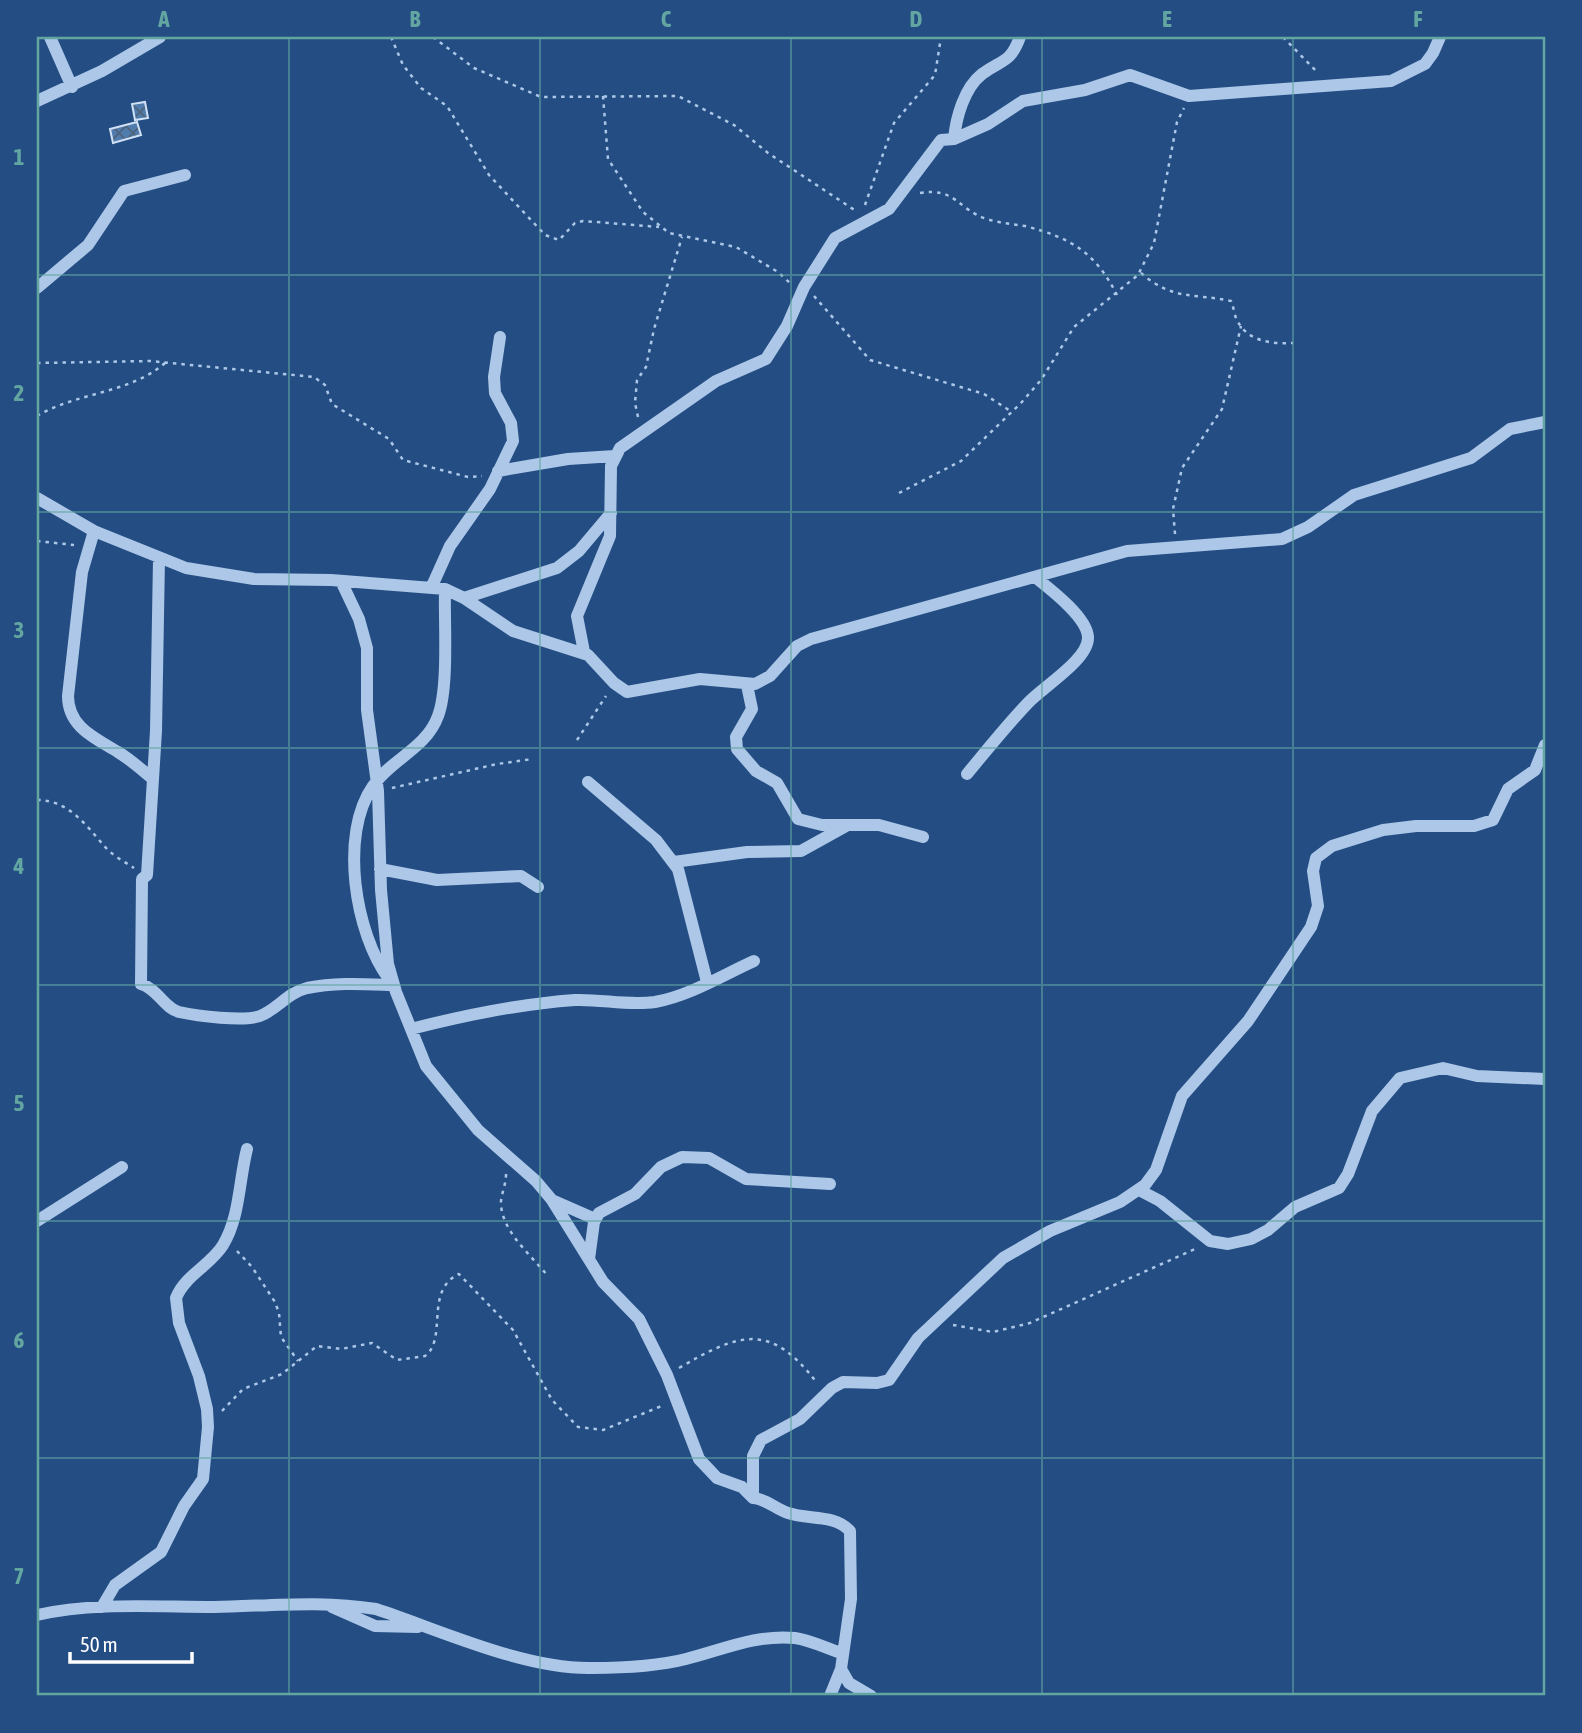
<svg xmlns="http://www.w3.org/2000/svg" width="1582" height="1733" font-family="'Asap Condensed',sans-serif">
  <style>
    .building { fill: url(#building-cross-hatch); stroke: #d0e1f6; stroke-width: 2 }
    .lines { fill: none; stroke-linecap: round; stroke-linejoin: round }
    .path { stroke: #acc7e8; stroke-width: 2.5; stroke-dasharray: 3.5 5; stroke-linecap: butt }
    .minor { stroke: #acc7e8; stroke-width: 12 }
    .grid { fill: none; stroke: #63a6a1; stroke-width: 2; stroke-opacity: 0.55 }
    .neatline { fill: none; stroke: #63a6a1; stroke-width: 2.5 }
    .grid-label { font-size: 23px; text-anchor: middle; font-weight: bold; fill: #63a6a1 }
  </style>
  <defs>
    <pattern id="building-cross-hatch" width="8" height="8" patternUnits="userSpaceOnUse" patternTransform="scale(1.75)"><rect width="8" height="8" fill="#507bad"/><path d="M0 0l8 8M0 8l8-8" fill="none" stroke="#4e647c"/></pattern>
  </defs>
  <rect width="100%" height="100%" fill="#244e83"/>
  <path class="building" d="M 145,102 L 148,118 L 135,120 L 132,104 Z
    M 137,122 L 141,135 L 113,143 L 110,129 Z"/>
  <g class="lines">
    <path class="path" d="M 391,37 L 403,65 L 421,88 L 447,106 L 489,175 L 545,235 L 559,240 L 575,223 L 583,221 L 659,227
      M 433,37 L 474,68 L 541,97 L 678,96 L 734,125 L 768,153 L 856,211
      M 1283,37 L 1317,72
      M 603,96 L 608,159 L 643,212 L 669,233 L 736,247 L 778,272 L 790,283
      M 920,193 C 956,187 958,210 987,219 C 999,223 1012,224 1025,226 C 1071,238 1095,252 1117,295
      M 865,205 L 894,123 L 935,75 L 941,37
      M 1141,273 C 1173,301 1194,293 1231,301 C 1234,307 1234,316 1238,322 C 1249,342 1273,344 1293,343
      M 814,296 L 870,360 L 984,394 L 1012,412
      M 37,363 L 150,361 L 314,377 L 325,385 L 332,404 L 389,439 L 403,460 L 468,477 L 482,476
      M 37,416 C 77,392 129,394 165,363
      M 638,417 L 635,403 L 637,380 L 646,367 L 654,329 L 682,237
      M 899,493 L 961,461 L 1021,403 L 1041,380 L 1074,327 L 1138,275 L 1154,243 L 1177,122 L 1184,108
      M 1175,534 L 1173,509 L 1182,468 L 1222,409 L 1241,326
      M 37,541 L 74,545
      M 577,740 L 606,696
      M 392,788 L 497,764 L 533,759
      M 37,800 C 70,800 87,827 107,849 C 115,857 125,862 134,868
      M 506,1174 C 506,1184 502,1192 501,1201 C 500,1230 531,1255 547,1275
      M 237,1251 L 252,1267 L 275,1302 L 279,1313 L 281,1337 L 298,1361
      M 953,1325 L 993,1332 L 1030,1323 L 1195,1249
      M 679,1368 C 739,1333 770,1321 817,1383
      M 222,1411 L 243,1389 L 282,1374 L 317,1346 L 341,1349 L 372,1343 L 397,1360 L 425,1356 C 448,1339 424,1290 459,1274 L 513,1330 L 552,1400 L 578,1427 L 603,1430 L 664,1405"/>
    <path class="minor" d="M 50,37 L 72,87
      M 37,101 L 102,71 L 160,37
      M 954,139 L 988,124 L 1023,101 L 1085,90 L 1130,75 L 1189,96 L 1391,81 L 1425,64 L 1433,53 L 1440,37
      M 37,288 L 88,245 L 124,191 L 185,175
      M 498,471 L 568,459 L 615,456
      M 37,498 L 94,531 L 186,568 L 254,579 L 331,580 L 445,589 L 464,598 L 513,631 L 588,655 L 614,683 L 627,692 L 700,679 L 755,684 L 770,676 L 797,646 L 811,639 L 1127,551 L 1282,539 L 1308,527 L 1354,495 L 1471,458 L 1510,429 L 1545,422
      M 94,531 L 82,572 L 68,696 C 68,727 95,738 118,752 C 131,760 142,770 153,779
      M 159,559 L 156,731 L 147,875 L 142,879 L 141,984 C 158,989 164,1008 179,1012 C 197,1016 244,1022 260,1016 C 278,1009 287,993 307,988 C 336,982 364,984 393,985
      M 341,581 L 359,619 L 367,648 L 367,710 L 378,791 L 381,890 L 388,964 L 396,992 L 426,1066 L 478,1130 L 536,1181 L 552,1200 L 603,1282 L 639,1319 L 667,1375 L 699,1459 L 717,1478 L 742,1487 L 753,1498 C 767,1499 775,1509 788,1513 C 809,1520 834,1514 850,1531 L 851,1599 L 841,1669 L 849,1683 L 871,1696
      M 432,586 L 450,546 L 490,489 L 513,441 L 511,423 L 495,393 L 494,377 L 500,337
      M 464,598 L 557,568 L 579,551 L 611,513
      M 584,652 L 577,616 L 610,536 L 611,466 L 620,448 L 716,381 L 766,359 L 787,326 L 804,287 L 835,238 L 889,209 L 941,140 L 954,139 C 956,118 964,88 982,74 C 1002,59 1010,64 1020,37
      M 747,685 L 752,709 L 736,737 L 737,749 L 756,771 L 777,783 L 798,819 L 822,825 L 879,825 L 923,837
      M 967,774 C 987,750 1006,726 1027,704 C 1041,688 1089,660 1088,637 C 1087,617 1050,589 1035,577
      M 588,782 L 656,840 L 678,869 L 707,982
      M 674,862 L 747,852 L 801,851 L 846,826
      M 380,869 L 437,880 L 521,876 L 538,887
      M 389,979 C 355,934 339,834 373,786 C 391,759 426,749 438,716 C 449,687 444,622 445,589
      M 411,1029 C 465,1015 519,1004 575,1000 C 602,999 628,1006 655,1002 C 689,996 723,975 754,961
      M 1139,1190 L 1160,1201 L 1210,1241 L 1228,1244 L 1251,1239 L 1268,1230 L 1295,1207 L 1339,1188 L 1348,1174 L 1372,1111 L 1400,1078 L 1443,1068 L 1477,1076 L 1545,1079
      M 554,1201 L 595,1219
      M 37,1221 L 122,1167
      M 589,1259 L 594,1222 L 599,1213 L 635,1194 L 661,1167 L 682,1157 L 709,1158 L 746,1179 L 830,1184
      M 753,1498 L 753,1456 L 761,1440 L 800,1419 L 832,1388 L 843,1382 L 877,1383 L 889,1380 L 918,1338 L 1003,1258 L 1050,1231 L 1120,1202 L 1145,1185 L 1156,1170 L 1182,1096 L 1248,1021 L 1311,927 L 1318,906 L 1313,871 L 1316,858 L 1332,846 L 1383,830 L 1416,826 L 1474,826 L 1493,820 L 1508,789 L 1535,770 L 1545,745
      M 102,1607 L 115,1585 L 161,1552 L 184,1506 L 203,1479 L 208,1427 L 207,1409 L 199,1376 L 179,1323 L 176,1298 C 185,1275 211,1265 223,1245 C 240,1217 239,1180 247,1149
      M 332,1607 L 375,1626 L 418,1627
      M 37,1615 C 94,1602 156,1607 214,1607 C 269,1606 321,1600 376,1609 C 440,1630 523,1669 591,1668 C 622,1668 655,1667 686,1659 C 722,1650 757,1634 795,1638 C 810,1640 826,1648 841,1653
      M 830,1696 L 841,1669"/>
  </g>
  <path class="grid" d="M 289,37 L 289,1696M 540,37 L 540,1696M 791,37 L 791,1696M 1042,37 L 1042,1696M 1293,37 L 1293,1696M 37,275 L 1545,275M 37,512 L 1545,512M 37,748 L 1545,748M 37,985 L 1545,985M 37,1221 L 1545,1221M 37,1458 L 1545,1458"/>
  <rect width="1582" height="1733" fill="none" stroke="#244e83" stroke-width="77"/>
  <path d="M70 1652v10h122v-10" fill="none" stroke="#ffffff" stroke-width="3.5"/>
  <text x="80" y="1652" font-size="21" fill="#ffffff" stroke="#244e83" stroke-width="5" paint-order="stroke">50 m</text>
  <rect x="38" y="38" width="1506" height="1656" class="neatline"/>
  <g class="grid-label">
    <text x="164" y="27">A</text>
    <text x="415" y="27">B</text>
    <text x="666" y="27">C</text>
    <text x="916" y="27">D</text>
    <text x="1167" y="27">E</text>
    <text x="1418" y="27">F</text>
    <text x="19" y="165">1</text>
    <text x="19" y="401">2</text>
    <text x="19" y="638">3</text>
    <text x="19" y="874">4</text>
    <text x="19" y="1111">5</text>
    <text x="19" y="1348">6</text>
    <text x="19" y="1584">7</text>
  </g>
</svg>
